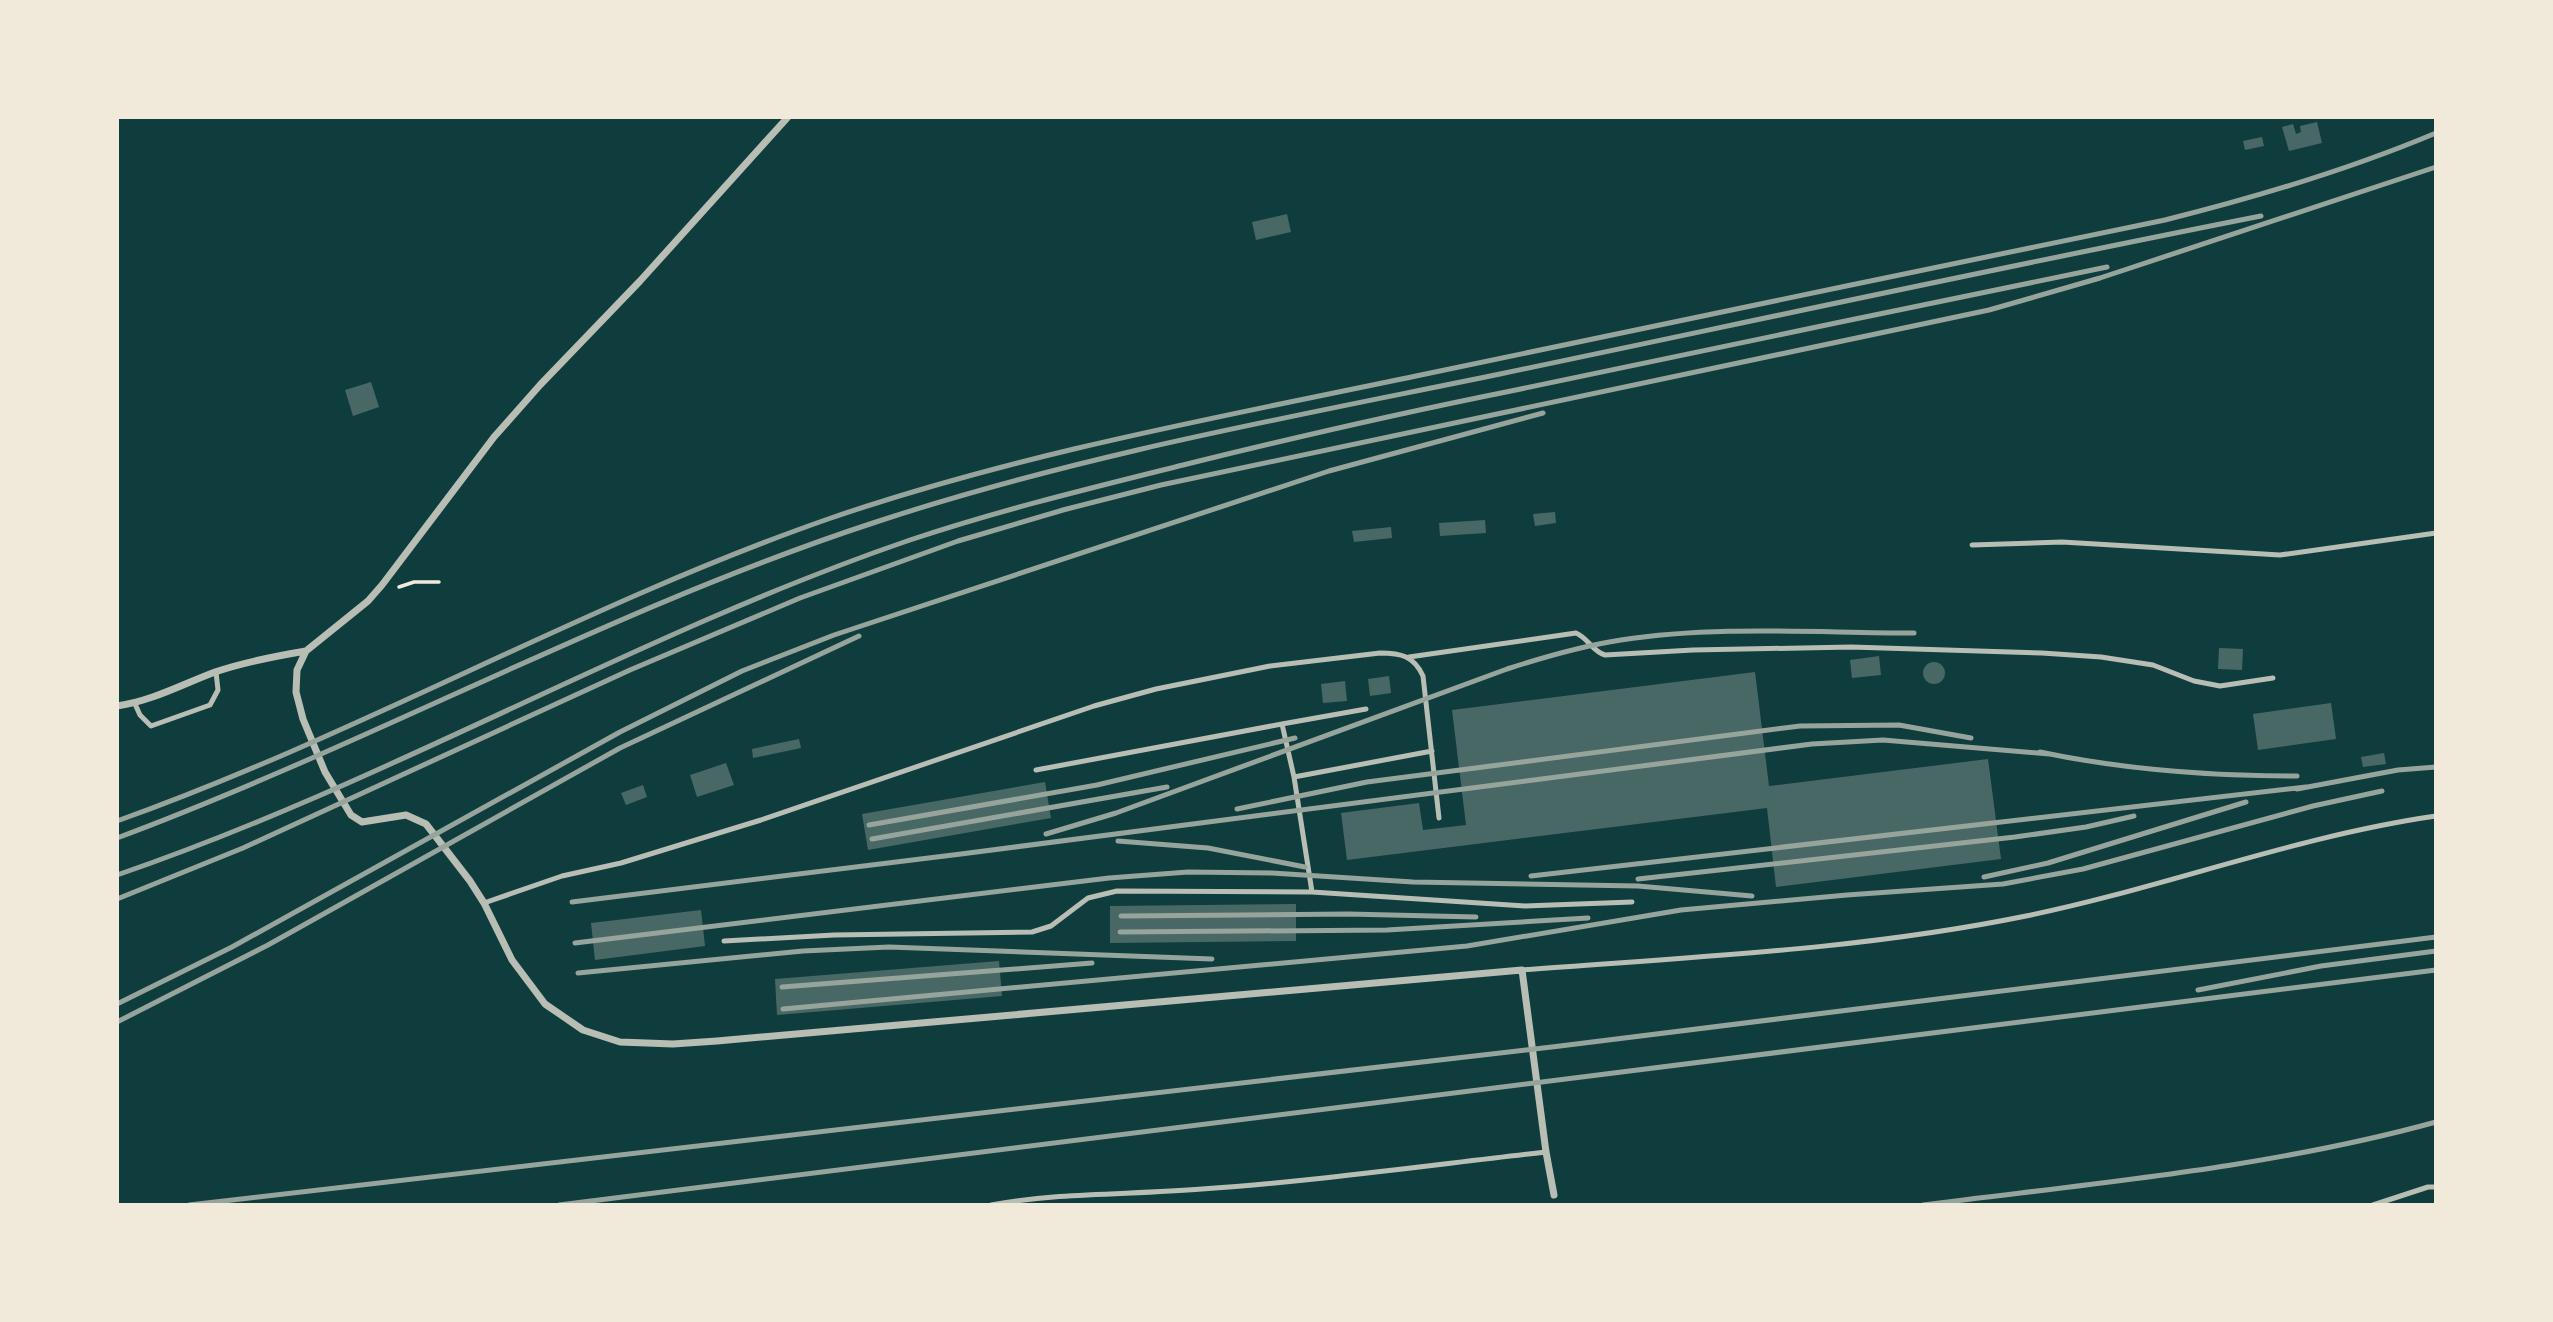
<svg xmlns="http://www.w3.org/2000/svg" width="2553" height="1322" font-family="Arial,sans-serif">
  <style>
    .building { fill: #486865 }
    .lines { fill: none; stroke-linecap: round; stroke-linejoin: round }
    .path { stroke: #f1e9da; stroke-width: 3.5 }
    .service { stroke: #b8beb3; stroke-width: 5 }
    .minor { stroke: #b8beb3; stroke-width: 7 }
    .rail { stroke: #97a49c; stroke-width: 5 }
  </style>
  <rect width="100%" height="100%" fill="#0f3d3e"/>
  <path class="building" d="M 2317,122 L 2322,143 L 2289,151 L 2282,127 L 2293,124 L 2296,134 L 2301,132 L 2300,126 Z
    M 2262,137 L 2264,146 L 2245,150 L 2243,141 Z
    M 1287,214 L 1291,232 L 1256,240 L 1252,222 Z
    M 371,382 L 379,407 L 353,416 L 345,390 Z
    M 1555,512 L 1556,523 L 1535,526 L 1533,514 Z
    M 1485,520 L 1486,533 L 1440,536 L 1439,523 Z
    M 1391,527 L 1392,538 L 1354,542 L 1352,531 Z
    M 2219,648 L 2243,649 L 2242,670 L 2218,669 Z
    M 1879,656 L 1881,675 L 1852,678 L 1850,660 Z
    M1923 673a11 11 0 1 1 22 0a11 11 0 1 1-22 0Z
    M 1755,672 L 1769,786 L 1988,759 L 2001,859 L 1776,887 L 1767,808 L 1347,860 L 1341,813 L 1419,803 L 1423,830 L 1466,825 L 1452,710 Z
    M 1389,676 L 1391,693 L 1370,696 L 1368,679 Z
    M 1345,681 L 1347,701 L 1323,703 L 1321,684 Z
    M 2331,703 L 2336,739 L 2258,750 L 2253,714 Z
    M 799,739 L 801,748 L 753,758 L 752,749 Z
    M 2384,753 L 2386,764 L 2363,767 L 2361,757 Z
    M 726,763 L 734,785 L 697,797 L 690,775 Z
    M 1045,782 L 1051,818 L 868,850 L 862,814 Z
    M 643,785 L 647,797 L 626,805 L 621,793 Z
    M 1296,904 L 1296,941 L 1110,943 L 1110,906 Z
    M 701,910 L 705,946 L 595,960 L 591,923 Z
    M 999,961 L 1002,996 L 777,1015 L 775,979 Z"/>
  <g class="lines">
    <path class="path" d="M 399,587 L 414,582 L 439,582"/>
    <path class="service" d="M 1972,545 L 2062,542 L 2280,555 L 2436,533
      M 1409,657 L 1576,633 C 1588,638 1593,652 1605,655 L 1693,650 L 1851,647 L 2042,653 L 2101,657 L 2153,665 L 2194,681 L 2220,686 L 2273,678
      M 135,704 L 140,715 L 151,726 L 210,705 L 218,690 L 216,672
      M 1282,724 L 1366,709
      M 1036,770 L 1282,724 L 1294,777
      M 1312,892 L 1294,777 L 1432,751
      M 484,903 L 562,876 L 621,863 L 761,820 L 1094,706 L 1156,689 L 1270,666 L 1380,653 C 1401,653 1414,656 1423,676 L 1439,818
      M 724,941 L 834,935 L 1032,932 L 1051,926 L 1088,898 L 1117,891 L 1312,892 L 1525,906 L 1632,902
      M 1522,970 C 1690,957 1860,950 2026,916 C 2163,888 2296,836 2436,816
      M 991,1205 C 1063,1192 1130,1195 1202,1189 C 1317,1181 1431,1165 1546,1152
      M 2373,1205 L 2428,1187 L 2436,1187"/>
    <path class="minor" d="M 788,117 L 640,281 L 540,385 L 494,437 L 382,585 L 368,601 L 306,651 L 297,670 L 296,692 L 303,719 L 325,772 L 351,815 L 362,822 L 406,815 L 426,824 L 470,881 L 484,903 L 512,960 L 545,1004 L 583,1030 L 620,1042 L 673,1044 L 717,1041 L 1522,970 L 1546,1152 L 1554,1195
      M 117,706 C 152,701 183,684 215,672 C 245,662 276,656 306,651"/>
    <path class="rail" d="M 2040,752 C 2125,770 2211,776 2297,776
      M 2297,789 L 2398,770 L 2436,767
      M 1237,809 L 1367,782 L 1800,726 L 1899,725 L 1971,738
      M 117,821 C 361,734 586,603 831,518 C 1021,453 1220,417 1416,376 C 1666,324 1915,271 2165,220 C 2257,197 2348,170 2436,133
      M 869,825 L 1097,785 L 1295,738
      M 1046,834 L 1116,813 L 1507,669 C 1544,657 1582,646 1621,640 C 1717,625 1817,633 1914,633
      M 117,838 C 374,742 615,607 876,522 C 1079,455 1291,417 1500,374 C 1753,321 2006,266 2261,216
      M 872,839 L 1167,787
      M 1118,841 L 1208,848 L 1305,867
      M 117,875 C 389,782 638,633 910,540 C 1000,510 1091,488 1183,465 C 1292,438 1401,413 1511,391 C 1710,349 1908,308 2107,267
      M 1531,876 L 2306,787
      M 1984,877 L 2048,863 L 2246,802
      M 1638,879 L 2015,837 L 2086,827 L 2134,816
      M 117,899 L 243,848 L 630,670 L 800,598 L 958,541 L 1063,510 L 1161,485 L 1989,310 L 2100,278 L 2436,167
      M 572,902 L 961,854 L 1812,744 L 1883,740 L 2049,754
      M 1121,916 L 1348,914 L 1476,917
      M 1120,932 L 1387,930 L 1588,918
      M 575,943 L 1109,878 L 1188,872 L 1272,873 L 1413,882 L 1638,886 L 1752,896
      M 578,973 L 803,951 L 889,947 L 1212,959
      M 782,987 L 1092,963
      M 2198,990 L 2321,966 L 2436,951
      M 117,1004 L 232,947 L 620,732 L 742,671 L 834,635 L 1329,471 L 1543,413
      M 783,1009 L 1467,946 L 1681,910 L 1847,895 L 2003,884 L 2083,869 L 2313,806 L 2382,791
      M 117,1022 L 268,945 L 620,748 L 859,636
      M 189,1205 L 1560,1046 L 2436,937
      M 559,1205 L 2436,970
      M 1923,1205 C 2094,1183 2269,1168 2436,1122"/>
  </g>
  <rect width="2553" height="1322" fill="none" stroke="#f1e9da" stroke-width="238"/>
</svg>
